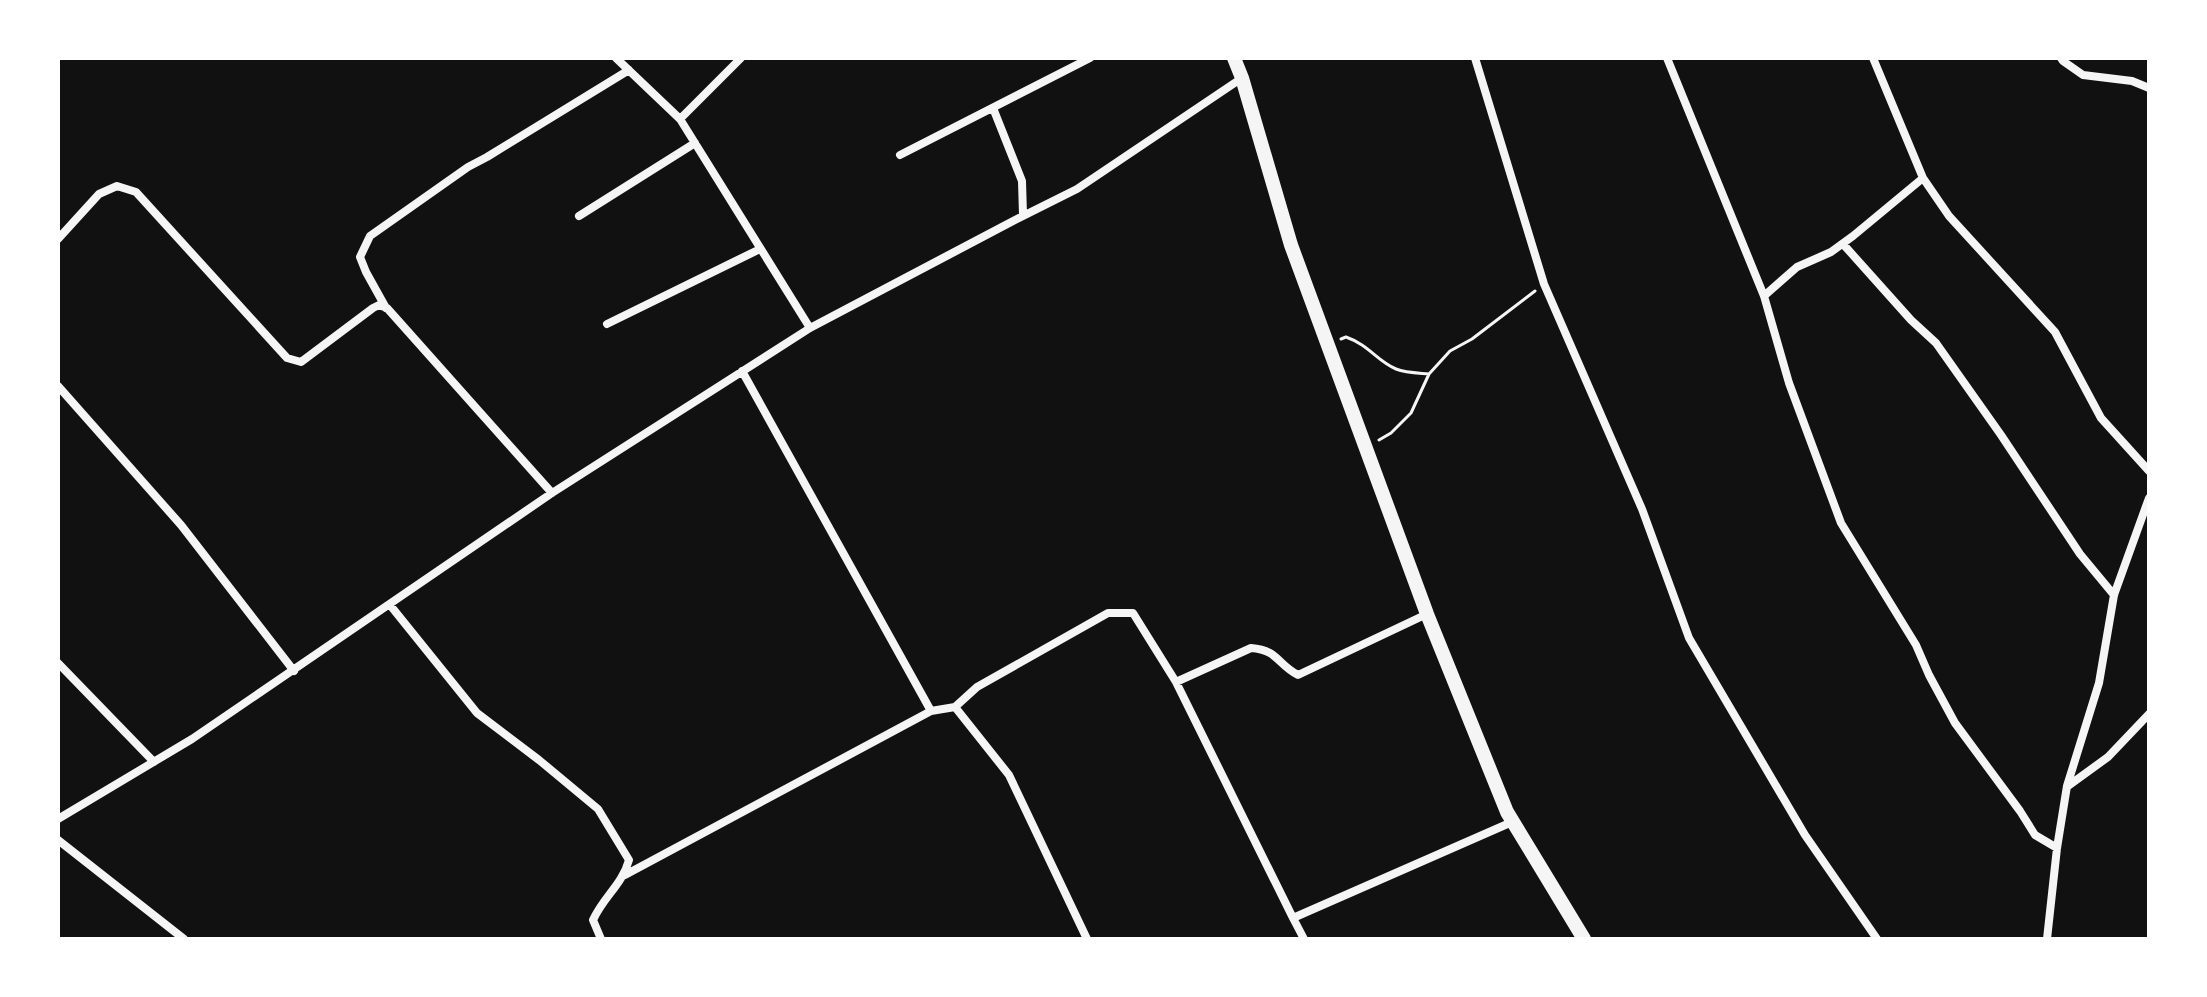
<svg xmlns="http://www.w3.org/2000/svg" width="2207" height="997" font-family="Inter,sans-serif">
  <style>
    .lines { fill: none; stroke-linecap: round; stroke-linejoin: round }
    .path { stroke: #f5f5f5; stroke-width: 3 }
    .minor { stroke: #f5f5f5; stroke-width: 8 }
    .tertiary { stroke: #f5f5f5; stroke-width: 14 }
  </style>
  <rect width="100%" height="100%" fill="#111"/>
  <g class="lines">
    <path class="path" d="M 1341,339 L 1346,337 C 1369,345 1377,361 1396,369 C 1406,373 1418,373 1429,374
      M 1379,440 L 1391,433 L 1411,413 L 1429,374 L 1450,351 L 1472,339 L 1535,291"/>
    <path class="minor" d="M 616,58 L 680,119 L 810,328
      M 1475,58 L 1544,284 L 1642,509 L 1689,638 L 1805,835 L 1877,939
      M 1667,58 L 1764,296 L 1789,383 L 1841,523 L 1916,645 L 1929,675 L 1955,723 L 2020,811 L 2035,835 L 2057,848
      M 1873,58 L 1923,178 L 1949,216 L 2055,332 L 2101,418 L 2149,471
      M 2061,58 L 2063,61 L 2083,75 L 2132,81 L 2149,88
      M 993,108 L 1022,181 L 1023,215
      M 680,119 L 741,58
      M 900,155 L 1090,58
      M 579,216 L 695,143
      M 58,239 L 99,194 L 117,186 L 136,192 L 287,358 L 301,362 L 373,308 L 379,305 L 387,308 L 552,493
      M 1843,244 L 1911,320 L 1936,343 L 2001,435 L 2080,554 L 2114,595
      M 1764,296 L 1797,267 L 1831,252 L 1853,236 L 1923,178
      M 386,308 L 366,272 L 360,257 L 370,236 L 468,167 L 487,157 L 629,70
      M 607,324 L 760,249
      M 742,371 L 931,711 L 955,707 L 977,687 L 1108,613 L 1133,613 L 1176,682 L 1293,918
      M 58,386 L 181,525 L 294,671
      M 390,605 L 477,713 L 539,760 L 598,809 L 629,860 C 622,885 604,896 593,920 L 601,939
      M 58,663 L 154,762
      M 1176,682 L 1251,648 C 1278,650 1277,664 1298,675 L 1427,614
      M 955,707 L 1009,775 L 1087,939
      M 2068,786 L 2108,757 L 2149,714
      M 58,819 L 192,739 L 552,493 L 810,328 L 1015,220 L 1077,189 L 1242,78
      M 58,840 L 184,939
      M 625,875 L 931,711
      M 1304,939 L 1293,918 L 1512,822
      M 2047,939 L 2057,848 L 2067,786 L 2099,683 L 2114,595 L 2149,498"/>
    <path class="tertiary" d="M 1234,58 L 1242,78 L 1291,245 L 1427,614 L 1507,812 L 1584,939"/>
  </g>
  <rect width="2207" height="997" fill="none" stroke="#ffffff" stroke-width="120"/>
</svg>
